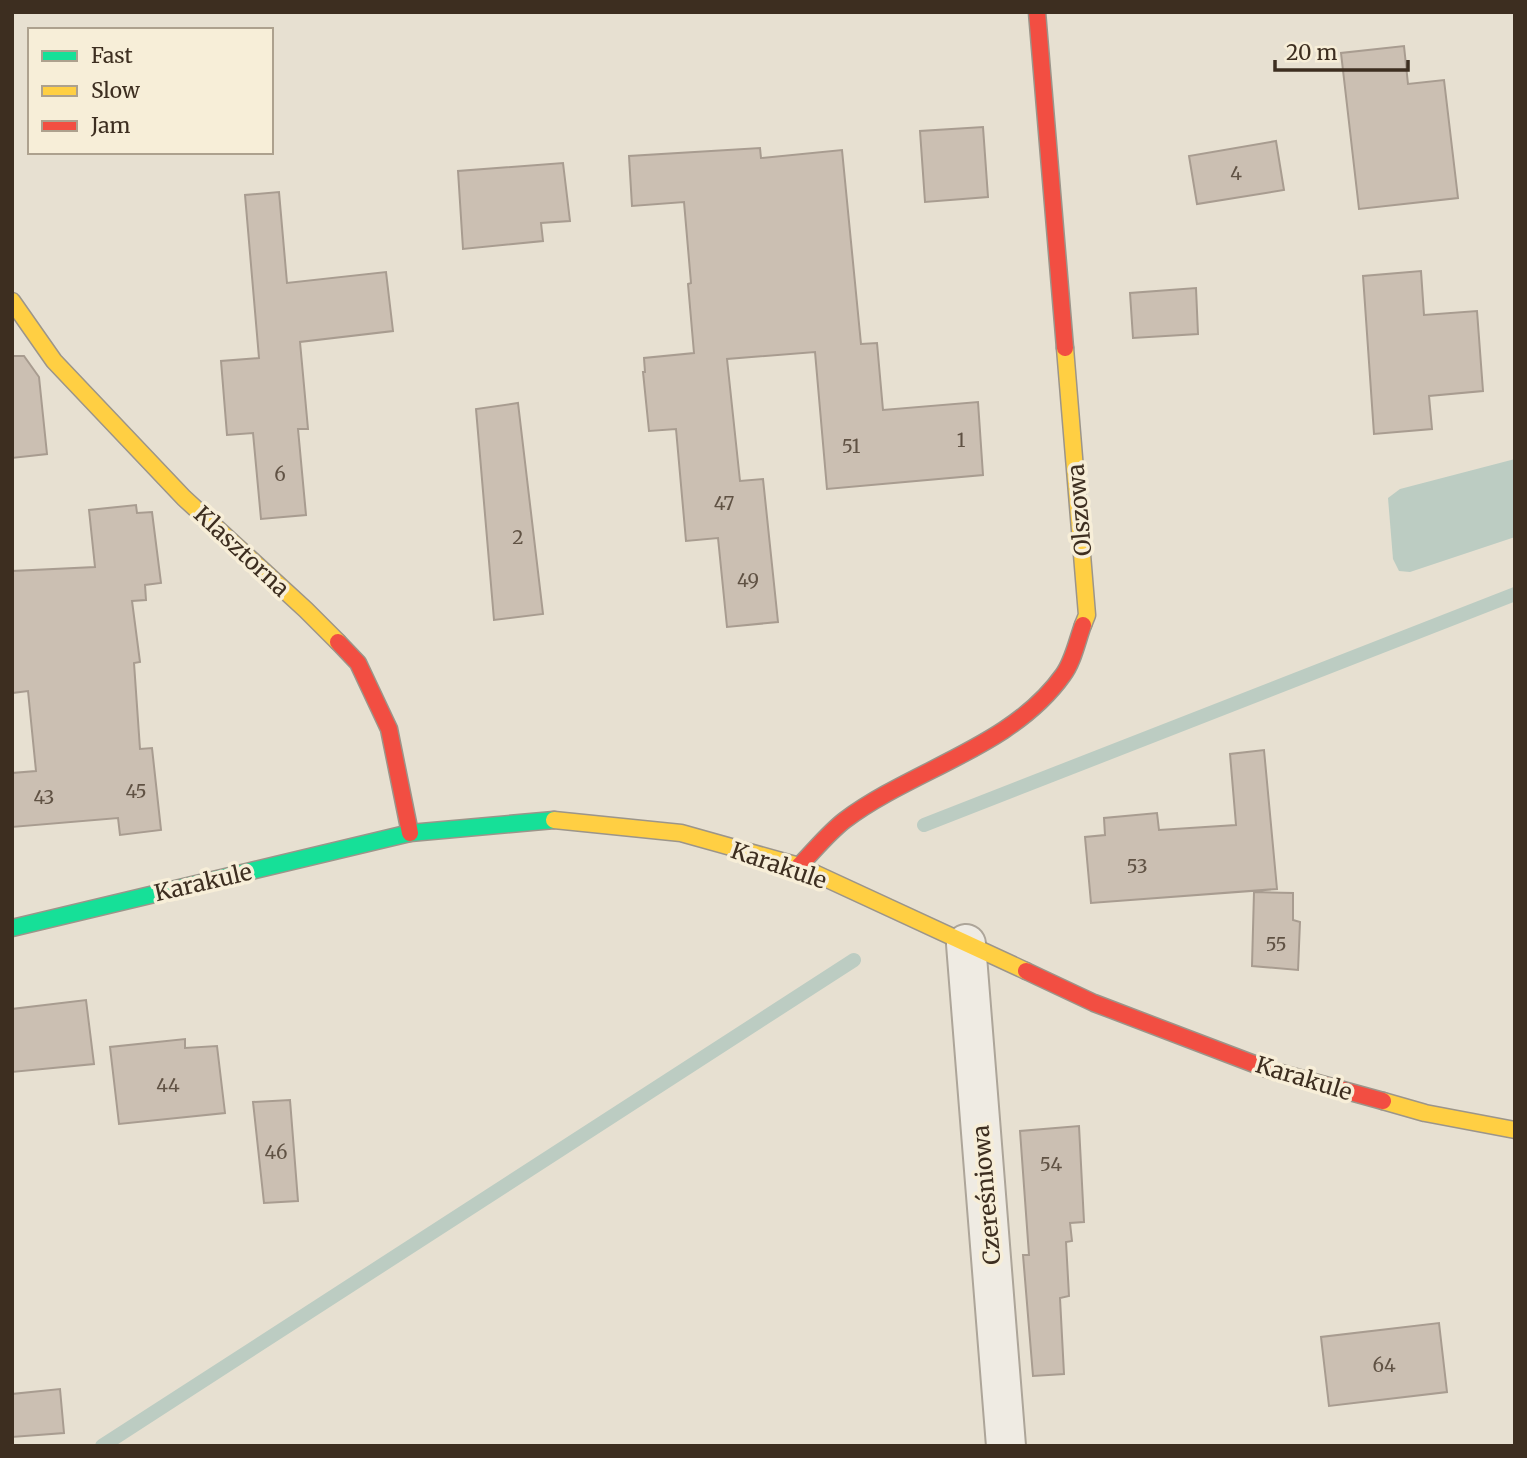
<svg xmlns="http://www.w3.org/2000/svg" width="1527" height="1458" font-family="Merriweather,serif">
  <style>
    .water { fill: #bcccc2 }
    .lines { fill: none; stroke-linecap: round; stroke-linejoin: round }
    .stream { stroke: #bcccc2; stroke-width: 14 }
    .building { fill: #cbbfb2; stroke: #a89c90; stroke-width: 2 }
    .street-casing { stroke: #ada599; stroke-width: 42 }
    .fast-casing { stroke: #9c958a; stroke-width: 19 }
    .slow-casing { stroke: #9c958a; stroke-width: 19 }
    .jam-casing { stroke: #9c958a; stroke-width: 19 }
    .street { stroke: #efebe3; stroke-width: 38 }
    .fast { stroke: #16e098; stroke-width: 16 }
    .slow { stroke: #ffcf43; stroke-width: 16 }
    .jam { stroke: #f24e42; stroke-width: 16 }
    .labels { text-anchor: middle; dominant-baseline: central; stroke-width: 7; stroke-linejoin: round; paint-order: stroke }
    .number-label { font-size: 19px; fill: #605244 }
    .street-label { font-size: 23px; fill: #3d2e20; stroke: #f7eed8 }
  </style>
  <rect width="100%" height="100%" fill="#e7e0d1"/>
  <path class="water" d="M 1515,459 L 1515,537 L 1410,572 L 1399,571 L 1393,559 L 1388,498 L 1400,489 Z"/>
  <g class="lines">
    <path class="stream" d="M 924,825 L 1515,594
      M 102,1446 L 854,960"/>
  </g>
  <path class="building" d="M 1404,46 L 1408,84 L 1444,80 L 1458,198 L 1359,209 L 1341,53 Z
    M 983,127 L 988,197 L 925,202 L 920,131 Z
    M 1276,141 L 1284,190 L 1197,204 L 1189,156 Z
    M 760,148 L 761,158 L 842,150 L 861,344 L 877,343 L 883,410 L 978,402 L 983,475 L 827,489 L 815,352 L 727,359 L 740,481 L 763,479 L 778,622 L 727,627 L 718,538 L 686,541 L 676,429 L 649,431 L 643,372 L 645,372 L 644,358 L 694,353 L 688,284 L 691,283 L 684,202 L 632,206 L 629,156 Z
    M 563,163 L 570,221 L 541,223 L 543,241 L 463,249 L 458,171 Z
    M 279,192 L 287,283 L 386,272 L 393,331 L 300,342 L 308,429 L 298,429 L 306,515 L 261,519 L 253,433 L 227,435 L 221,361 L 259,358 L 245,195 Z
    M 1421,271 L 1424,315 L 1477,311 L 1483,391 L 1429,396 L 1432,429 L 1374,434 L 1363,276 Z
    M 1196,288 L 1198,334 L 1133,338 L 1130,293 Z
    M 12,356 L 24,356 L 39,377 L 47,454 L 12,458 Z
    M 518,403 L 543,614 L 494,620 L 476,409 Z
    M 136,505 L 137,513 L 152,512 L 161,583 L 145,585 L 146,600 L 132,601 L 140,662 L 134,663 L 140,749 L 152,748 L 161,830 L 120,835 L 118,818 L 12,827 L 12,773 L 36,771 L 28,691 L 12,693 L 12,571 L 95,567 L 89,510 Z
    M 1264,750 L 1277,889 L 1091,903 L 1085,837 L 1105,835 L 1104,818 L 1157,813 L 1159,830 L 1236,825 L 1230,754 Z
    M 1254,892 L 1293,893 L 1293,920 L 1300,922 L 1298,970 L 1252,966 Z
    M 86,1000 L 94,1064 L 12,1072 L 12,1009 Z
    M 185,1039 L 185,1048 L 217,1046 L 225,1113 L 119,1124 L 110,1047 Z
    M 290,1100 L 298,1201 L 264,1203 L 253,1102 Z
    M 1079,1126 L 1084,1222 L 1070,1223 L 1072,1241 L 1066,1242 L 1069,1296 L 1060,1298 L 1064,1374 L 1033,1376 L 1023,1255 L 1029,1255 L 1020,1131 Z
    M 1439,1323 L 1447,1392 L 1329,1406 L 1321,1337 Z
    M 60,1389 L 64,1433 L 12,1437 L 12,1394 Z"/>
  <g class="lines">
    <g class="street-casing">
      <path id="street" d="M 966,944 L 1006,1446"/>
    </g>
    <g class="fast-casing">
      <path id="fast" d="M 12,928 L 410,833 L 554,820"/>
    </g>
    <g class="slow-casing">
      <path id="slow" d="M 12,301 L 54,361 L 184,498 L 306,610 L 338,642
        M 1065,348 L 1087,615 L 1083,625
        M 554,820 L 681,833 L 799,866 L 1026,971
        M 1383,1101 L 1425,1113 L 1515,1130"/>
    </g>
    <g class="jam-casing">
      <path id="jam" d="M 1037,12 L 1065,348
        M 338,642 L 358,663 L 389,729 L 410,833
        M 799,866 C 814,851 828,833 845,820 C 913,769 1012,747 1063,675 C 1073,662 1077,641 1083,625
        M 1026,971 L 1094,1003 L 1270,1070 L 1383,1101"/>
    </g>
    <use href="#street" class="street"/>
    <use href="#fast" class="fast"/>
    <use href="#slow" class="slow"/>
    <use href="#jam" class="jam"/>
  </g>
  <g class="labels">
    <g class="number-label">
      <text x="1236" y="173">4</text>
      <text x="961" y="440">1</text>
      <text x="851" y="446">51</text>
      <text x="280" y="474">6</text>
      <text x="724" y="503">47</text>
      <text x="518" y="537">2</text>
      <text x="748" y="580">49</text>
      <text x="136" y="791">45</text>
      <text x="44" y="797">43</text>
      <text x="1137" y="866">53</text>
      <text x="1276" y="944">55</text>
      <text x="168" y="1085">44</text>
      <text x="276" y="1152">46</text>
      <text x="1051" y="1164">54</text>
      <text x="1384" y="1365">64</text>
    </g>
    <g class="street-label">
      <text transform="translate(1079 510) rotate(-95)">Olszowa</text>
      <text transform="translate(242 551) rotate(43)">Klasztorna</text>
      <text transform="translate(779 865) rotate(19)">Karakule</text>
      <text transform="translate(203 882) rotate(-13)">Karakule</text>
      <text transform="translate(1304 1078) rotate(17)">Karakule</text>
      <text transform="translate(986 1195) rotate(-95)">Czereśniowa</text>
    </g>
  </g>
  <rect width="1527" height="1458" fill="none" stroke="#3d2e20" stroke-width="28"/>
  <rect x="28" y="28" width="245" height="126" fill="#f7eed8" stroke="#ada18e" stroke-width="2"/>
  <rect x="42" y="51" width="35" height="10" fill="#16e098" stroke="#ada18e" stroke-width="2"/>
  <text x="91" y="63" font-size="21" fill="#3d2e20">Fast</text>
  <rect x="42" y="86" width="35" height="10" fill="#ffcf43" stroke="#ada18e" stroke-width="2"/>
  <text x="91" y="98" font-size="21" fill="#3d2e20">Slow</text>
  <rect x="42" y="121" width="35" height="10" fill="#f24e42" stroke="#ada18e" stroke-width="2"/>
  <text x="91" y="133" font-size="21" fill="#3d2e20">Jam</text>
  <path d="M1275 60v10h133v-10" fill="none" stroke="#3d2e20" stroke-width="3.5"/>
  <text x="1286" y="60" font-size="21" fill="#3d2e20" stroke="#f7eed8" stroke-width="5" paint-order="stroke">20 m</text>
</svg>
